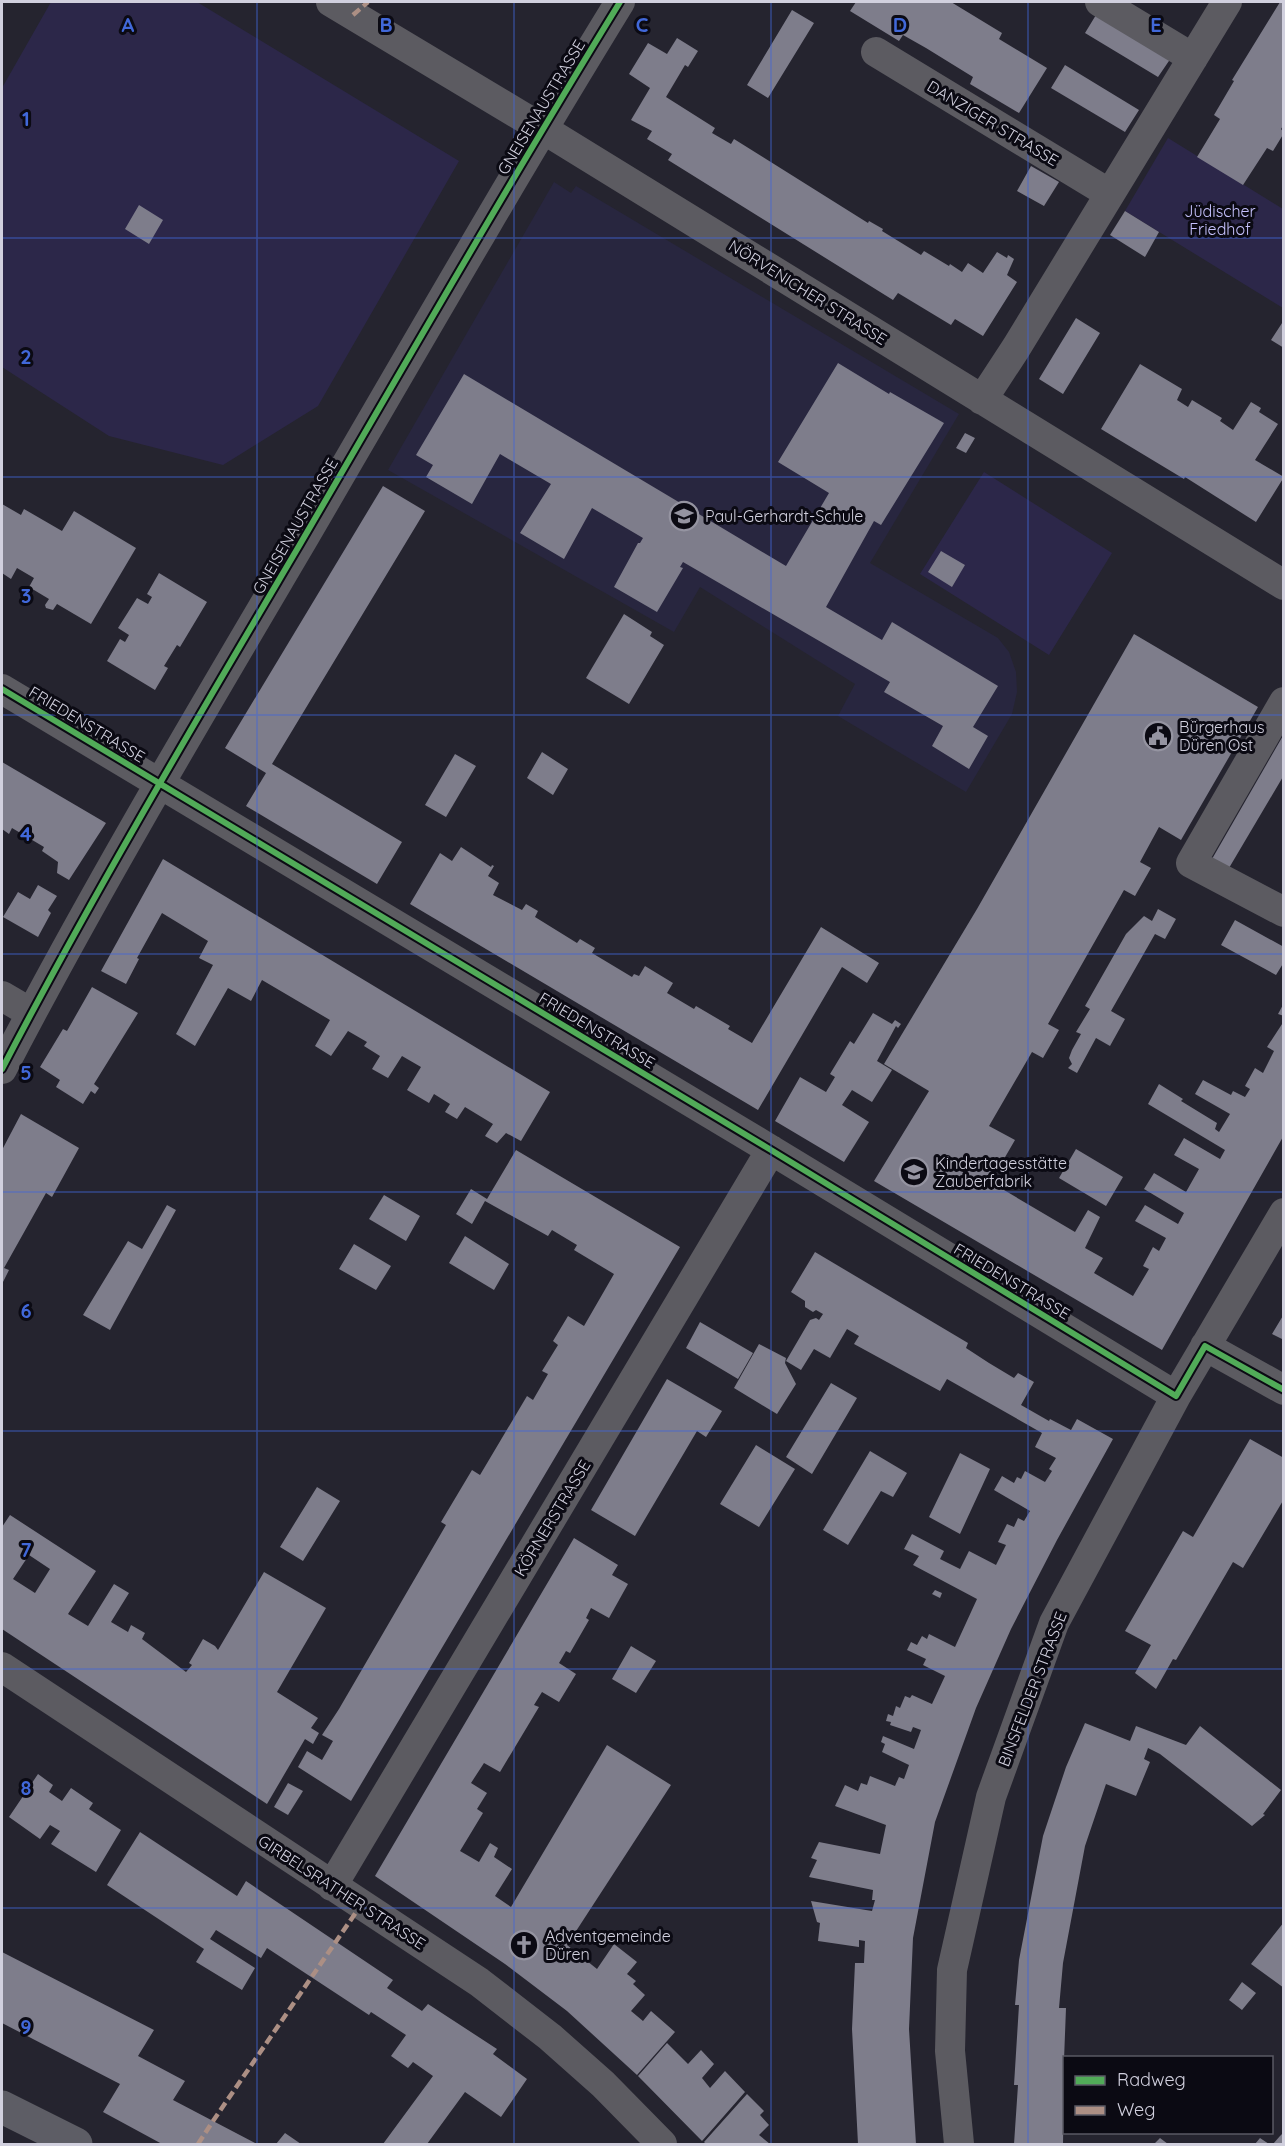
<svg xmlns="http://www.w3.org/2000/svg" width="1285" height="2146" font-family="Quicksand,sans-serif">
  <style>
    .built { fill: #28263f }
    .green { fill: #2c2749 }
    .building { fill: #7e7d8b; fill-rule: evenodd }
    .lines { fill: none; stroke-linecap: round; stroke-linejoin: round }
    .minor { stroke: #5c5b61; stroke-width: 30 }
    .major { stroke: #5d5d65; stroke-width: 33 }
    .quiet { stroke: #ac8f84; stroke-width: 4.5; stroke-dasharray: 9 4.5; stroke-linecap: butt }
    .cycleway-casing { stroke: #0b0a13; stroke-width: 10 }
    .cycleway { stroke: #51ab58; stroke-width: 6 }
    .grid { fill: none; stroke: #4168d9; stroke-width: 1.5; stroke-opacity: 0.55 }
    .labels { text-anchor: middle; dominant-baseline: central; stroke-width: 6; stroke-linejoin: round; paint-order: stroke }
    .street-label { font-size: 16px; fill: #d1d0de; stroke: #0b0a13 }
    .park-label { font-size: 16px; fill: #c6c2fd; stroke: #0b0a13 }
    .poi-label { font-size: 16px; fill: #d1d0de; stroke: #0b0a13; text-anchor: start }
    .grid-label { font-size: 20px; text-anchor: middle; font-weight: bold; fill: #4168d9; stroke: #0b0a13; stroke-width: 6; stroke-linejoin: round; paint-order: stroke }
  </style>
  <rect width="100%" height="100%" fill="#25242f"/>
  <path class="built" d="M 554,182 L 571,193 L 576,186 L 959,414 L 870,563 L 998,638 L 1009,652 L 1016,672 L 1017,692 L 1012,714 L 966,792 L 838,716 L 855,684 L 700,587 L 674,632 L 388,470 Z"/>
  <path class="green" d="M 51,2 L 197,2 L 459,161 L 318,406 L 223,465 L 109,436 L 2,367 L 2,88 Z
    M 1168,138 L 1283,209 L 1283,308 L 1125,211 Z
    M 984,472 L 1112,553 L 1049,655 L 920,574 Z"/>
  <path class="building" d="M 856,2 L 951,2 L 1002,33 L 999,39 L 1047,68 L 1019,113 L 970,84 L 973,77 L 926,48 L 903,35 L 899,41 L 850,11 Z
    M 1280,2 L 1284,2 L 1284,124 L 1281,129 L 1284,133 L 1273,151 L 1267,148 L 1243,185 L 1197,157 L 1220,119 L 1214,115 L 1234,81 L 1232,80 Z
    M 792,10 L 814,23 L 768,98 L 747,85 Z
    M 1099,10 L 1173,55 L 1158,77 L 1085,33 Z
    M 677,38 L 698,51 L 688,67 L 685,65 L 666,97 L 715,128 L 712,133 L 731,144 L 734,139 L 868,223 L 869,221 L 883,229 L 882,231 L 921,255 L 924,251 L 949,266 L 950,264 L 962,272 L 968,263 L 983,273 L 997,252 L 1007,258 L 1008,255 L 1014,259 L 1007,275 L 1017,282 L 983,336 L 955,319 L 951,325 L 898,293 L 893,300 L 668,160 L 672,154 L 647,139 L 652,131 L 631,120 L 650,88 L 629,74 L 648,43 L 667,54 Z
    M 1065,65 L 1139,110 L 1125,132 L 1051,88 Z
    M 1031,166 L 1059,182 L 1044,206 L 1017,191 Z
    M 139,205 L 163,220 L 149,244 L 125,229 Z
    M 1125,211 L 1159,232 L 1145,257 L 1110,235 Z
    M 1076,318 L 1100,333 L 1063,394 L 1039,379 Z
    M 1284,320 L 1284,348 L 1271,340 Z
    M 838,363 L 889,394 L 890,392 L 944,423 L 881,525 L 874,521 L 826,607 L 882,640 L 892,622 L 998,686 L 973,727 L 988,736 L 969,769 L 932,746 L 943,726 L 884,692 L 890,682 L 683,562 L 680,567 L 683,568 L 657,612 L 614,587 L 638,543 L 640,543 L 643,538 L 592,508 L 564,559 L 520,533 L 551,484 L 500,454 L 472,504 L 426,477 L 433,465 L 416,455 L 464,374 L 786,566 L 829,493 L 778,462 Z
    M 1140,364 L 1182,389 L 1177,400 L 1188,407 L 1192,400 L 1222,418 L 1220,421 L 1233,430 L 1251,402 L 1261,408 L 1259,412 L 1278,424 L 1255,460 L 1284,477 L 1256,522 L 1185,477 L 1184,479 L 1101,429 Z
    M 965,433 L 975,438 L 966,453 L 956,448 Z
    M 383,486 L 425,511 L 272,764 L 402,842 L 377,884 L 246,806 L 266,773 L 225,748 Z
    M 2,504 L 21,515 L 24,509 L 62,531 L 74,511 L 136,548 L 91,624 L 57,604 L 53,610 L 46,608 L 45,605 L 49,599 L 29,587 L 34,578 L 17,568 L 11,579 L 2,573 Z
    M 941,551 L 965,565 L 952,587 L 928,572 Z
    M 159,573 L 207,602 L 180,647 L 177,645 L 164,666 L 168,668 L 155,690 L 107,661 L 120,639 L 125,642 L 129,635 L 118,628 L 137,598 L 148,604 L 152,597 L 147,594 Z
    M 624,614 L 652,632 L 650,636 L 664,645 L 629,704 L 586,678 Z
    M 1134,634 L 1258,707 L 1181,840 L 1159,827 L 1140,862 L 1151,868 L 1135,896 L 1124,890 L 1048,1024 L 1059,1030 L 1043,1058 L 1032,1052 L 989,1126 L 1015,1140 L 997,1171 L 993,1169 L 987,1180 L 1075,1232 L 1088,1210 L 1100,1217 L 1085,1248 L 1103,1258 L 1094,1273 L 1133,1296 L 1149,1269 L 1143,1266 L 1153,1247 L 1159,1251 L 1166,1238 L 1135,1221 L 1145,1205 L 1178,1224 L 1184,1213 L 1144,1189 L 1154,1173 L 1186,1192 L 1199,1169 L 1174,1155 L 1184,1138 L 1220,1159 L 1225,1150 L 1148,1104 L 1159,1084 L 1183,1099 L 1181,1101 L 1217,1123 L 1215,1129 L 1219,1132 L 1230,1114 L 1195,1094 L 1203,1080 L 1231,1095 L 1233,1091 L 1245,1097 L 1250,1089 L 1245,1086 L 1255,1068 L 1263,1073 L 1274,1051 L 1267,1047 L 1284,1021 L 1284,1135 L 1162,1350 L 874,1181 L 929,1091 L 884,1064 L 977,909 Z
    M 1284,734 L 1284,775 L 1229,868 L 1212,859 Z
    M 542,752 L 568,769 L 553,795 L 527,778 Z
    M 455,754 L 476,766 L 446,817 L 425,805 Z
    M 2,762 L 106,823 L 69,880 L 57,873 L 58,862 L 42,851 L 44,847 L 12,828 L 9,834 L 2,829 Z
    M 461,847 L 491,867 L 492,865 L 494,866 L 488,876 L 499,883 L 493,895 L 522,910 L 526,904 L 538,911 L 535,917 L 577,943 L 580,939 L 595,948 L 592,953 L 632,977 L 634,974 L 639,976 L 645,966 L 673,983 L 667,993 L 694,1009 L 696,1006 L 730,1026 L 728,1029 L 752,1043 L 821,927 L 879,963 L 867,983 L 842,967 L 758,1110 L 410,904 L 440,853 L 452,861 Z
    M 163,859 L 550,1092 L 521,1141 L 506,1133 L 497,1143 L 485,1136 L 493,1124 L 465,1107 L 457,1119 L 445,1112 L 450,1104 L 434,1094 L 429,1103 L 407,1090 L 421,1067 L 402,1056 L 388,1078 L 372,1069 L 380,1056 L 364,1046 L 367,1042 L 348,1031 L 331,1056 L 315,1046 L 330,1020 L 262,980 L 251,1001 L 228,988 L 195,1046 L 176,1034 L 213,965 L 199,958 L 208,941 L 162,913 L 137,958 L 139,959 L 126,984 L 101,971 Z
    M 38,885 L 57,896 L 48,910 L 51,913 L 38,937 L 3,917 L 18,892 L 30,899 Z
    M 1158,909 L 1176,919 L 1165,939 L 1155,934 L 1111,1011 L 1125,1019 L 1110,1046 L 1096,1038 L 1077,1073 L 1068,1068 L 1072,1064 L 1069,1058 L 1072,1050 L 1081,1034 L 1076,1032 L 1090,1009 L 1085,1006 L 1126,934 L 1144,916 L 1152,921 Z
    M 1235,920 L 1284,947 L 1284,962 L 1276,975 L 1221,945 Z
    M 92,987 L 138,1013 L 94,1084 L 99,1088 L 95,1094 L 91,1091 L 83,1104 L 56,1087 L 60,1080 L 40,1067 L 63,1029 L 67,1031 Z
    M 1284,1003 L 1284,1016 L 1278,1014 Z
    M 873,1013 L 892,1024 L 895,1020 L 901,1024 L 898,1028 L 896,1026 L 877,1061 L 892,1070 L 872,1102 L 852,1090 L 842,1105 L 869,1122 L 844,1162 L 775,1121 L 800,1077 L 826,1092 L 835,1077 L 830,1074 L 850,1041 L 854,1044 Z
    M 21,1114 L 79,1148 L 52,1197 L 46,1193 L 4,1268 L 9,1270 L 2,1284 L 2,1150 Z
    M 1076,1149 L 1123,1177 L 1106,1206 L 1059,1178 Z
    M 516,1150 L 680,1247 L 351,1801 L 298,1767 L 307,1751 L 322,1760 L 333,1741 L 322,1735 L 339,1709 L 446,1525 L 441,1522 L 472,1470 L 480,1475 L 527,1396 L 533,1400 L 548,1374 L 542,1371 L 558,1345 L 553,1341 L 568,1316 L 584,1326 L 614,1274 L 574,1250 L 577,1245 L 552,1230 L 548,1236 L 485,1201 L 472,1224 L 456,1214 L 471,1189 L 487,1199 Z
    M 384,1195 L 420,1216 L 406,1241 L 369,1219 Z
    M 167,1205 L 176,1210 L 110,1330 L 83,1315 L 128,1241 L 142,1249 Z
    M 465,1236 L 509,1264 L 494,1290 L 449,1263 Z
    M 354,1244 L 391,1266 L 376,1290 L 339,1269 Z
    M 815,1252 L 968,1343 L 966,1348 L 989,1363 L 1014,1378 L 1018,1373 L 1034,1382 L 1021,1405 L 1049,1421 L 1050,1419 L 1071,1430 L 1077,1419 L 1113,1439 L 1057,1540 L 1011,1629 L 976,1708 L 935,1822 L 913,1938 L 909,2029 L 916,2144 L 858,2144 L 852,2029 L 855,1963 L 864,1963 L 865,1941 L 859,1940 L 859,1947 L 818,1941 L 820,1923 L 817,1922 L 811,1901 L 872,1911 L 875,1900 L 872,1900 L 873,1890 L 809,1877 L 817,1860 L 811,1858 L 819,1842 L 880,1854 L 886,1825 L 835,1806 L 845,1785 L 858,1791 L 861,1783 L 867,1785 L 870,1776 L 895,1786 L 899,1777 L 904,1779 L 909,1765 L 882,1752 L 885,1744 L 881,1742 L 883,1736 L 914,1749 L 921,1730 L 913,1727 L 911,1732 L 890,1725 L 891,1722 L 886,1721 L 888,1714 L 893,1716 L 896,1706 L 900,1708 L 905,1696 L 910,1698 L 912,1695 L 932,1704 L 945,1676 L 923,1665 L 926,1659 L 907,1650 L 911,1642 L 917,1645 L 922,1636 L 927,1639 L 929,1634 L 955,1647 L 977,1599 L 913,1565 L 919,1556 L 904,1549 L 912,1534 L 944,1551 L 940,1559 L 960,1569 L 969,1551 L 996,1565 L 1006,1545 L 998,1542 L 1007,1524 L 1014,1527 L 1018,1518 L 1024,1521 L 1030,1511 L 994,1490 L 1002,1476 L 1014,1483 L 1017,1477 L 1021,1479 L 1025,1471 L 1045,1482 L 1052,1471 L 1049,1469 L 1056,1458 L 1035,1447 L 1042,1433 L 947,1379 L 940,1391 L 854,1344 L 859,1336 L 847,1329 L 830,1358 L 814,1349 L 801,1370 L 786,1361 L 810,1320 L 816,1318 L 819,1320 L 823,1314 L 816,1310 L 813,1312 L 805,1307 L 805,1301 L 791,1292 Z
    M 1284,1314 L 1284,1340 L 1272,1334 Z
    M 700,1322 L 753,1353 L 738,1379 L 686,1348 Z
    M 759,1344 L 786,1358 L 785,1363 L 796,1384 L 777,1414 L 734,1388 Z
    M 667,1379 L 722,1411 L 706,1437 L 697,1431 L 635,1536 L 591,1510 Z
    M 831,1383 L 857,1398 L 812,1474 L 786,1457 Z
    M 1250,1439 L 1284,1458 L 1284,1499 L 1243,1568 L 1233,1562 L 1176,1660 L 1173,1659 L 1156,1689 L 1135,1673 L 1151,1645 L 1125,1631 L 1183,1531 L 1193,1537 Z
    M 756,1445 L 795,1469 L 759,1527 L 720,1504 Z
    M 870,1451 L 907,1473 L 893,1497 L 881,1491 L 848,1545 L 823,1530 Z
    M 960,1453 L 990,1469 L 960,1534 L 929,1517 Z
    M 317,1487 L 340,1501 L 303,1561 L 280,1547 Z
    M 10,1515 L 96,1571 L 68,1614 L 88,1626 L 114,1584 L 129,1593 L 111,1622 L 128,1632 L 131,1625 L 145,1633 L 142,1639 L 186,1672 L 192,1665 L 189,1663 L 203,1639 L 215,1646 L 218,1650 L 264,1572 L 326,1608 L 277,1692 L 318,1718 L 311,1728 L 319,1733 L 313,1744 L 305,1739 L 267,1804 L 2,1629 L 2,1527 ZM 29,1555 L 50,1569 L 35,1593 L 13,1579 Z
    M 574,1538 L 618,1565 L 612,1575 L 628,1584 L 609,1618 L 591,1608 L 586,1618 L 589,1620 L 570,1653 L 566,1651 L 559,1663 L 576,1674 L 559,1702 L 542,1692 L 534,1705 L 539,1707 L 500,1772 L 484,1763 L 471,1783 L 487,1793 L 477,1809 L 483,1813 L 460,1851 L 479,1862 L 490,1843 L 498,1848 L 494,1857 L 512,1869 L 495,1896 L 511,1907 L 607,1745 L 671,1785 L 567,1945 L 597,1969 L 614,1944 L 637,1962 L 627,1974 L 636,1981 L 633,1984 L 645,1995 L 631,2011 L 643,2021 L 651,2011 L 675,2032 L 637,2075 L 567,2011 L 505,1964 L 375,1876 Z
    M 935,1590 L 942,1593 L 940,1598 L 932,1594 Z
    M 631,1646 L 656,1661 L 636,1693 L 612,1679 Z
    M 1085,1723 L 1130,1741 L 1136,1726 L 1186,1745 L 1200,1726 L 1281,1790 L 1263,1814 L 1265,1815 L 1252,1826 L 1160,1754 L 1148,1748 L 1144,1759 L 1150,1762 L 1136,1796 L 1106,1784 L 1085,1846 L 1063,1963 L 1059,2008 L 1066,2008 L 1063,2086 L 1064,2087 L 1063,2144 L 1014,2144 L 1018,2085 L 1014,2085 L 1019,2005 L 1015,2005 L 1019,1960 L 1043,1836 L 1066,1767 Z
    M 38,1774 L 53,1785 L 49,1792 L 62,1801 L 71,1788 L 93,1803 L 89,1809 L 121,1830 L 96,1872 L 51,1844 L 60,1831 L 50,1825 L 40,1839 L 9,1817 Z
    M 288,1783 L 303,1791 L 288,1815 L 274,1807 Z
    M 140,1832 L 237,1896 L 246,1881 L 393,1980 L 387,1988 L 422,2011 L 428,2004 L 497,2049 L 493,2054 L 527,2079 L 501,2117 L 465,2092 L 427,2144 L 383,2144 L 433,2076 L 413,2062 L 408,2068 L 391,2056 L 406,2035 L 371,2012 L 369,2015 L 267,1948 L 261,1958 L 216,1930 L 210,1939 L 255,1968 L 242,1990 L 196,1962 L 204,1949 L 107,1885 Z
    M 1284,1922 L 1284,1988 L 1251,1964 Z
    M 2,1952 L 154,2030 L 138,2056 L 185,2081 L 173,2100 L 257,2144 L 162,2144 L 103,2112 L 120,2084 L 2,2023 Z
    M 1242,1982 L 1256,1993 L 1242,2010 L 1229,2000 Z
    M 667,2043 L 688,2064 L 701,2050 L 714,2064 L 702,2078 L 710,2088 L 725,2071 L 745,2092 L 702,2141 L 638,2076 Z
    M 747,2094 L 764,2111 L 760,2115 L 769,2125 L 759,2135 L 770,2144 L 706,2144 L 704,2142 Z
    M 1284,2132 L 1284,2144 L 1273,2144 L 1280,2136 Z
    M 285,2133 L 301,2144 L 276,2144 Z
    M 1160,2138 L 1168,2144 L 1154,2144 Z
    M 1260,2138 L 1269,2144 L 1255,2144 Z"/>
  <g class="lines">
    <path class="minor" d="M 331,2 L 543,129 L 1284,585
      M 1100,2 L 1193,58
      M 876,52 L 1110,194
      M 982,400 L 1016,348 L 1227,2
      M 2,689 L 771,1150 L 1176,1396
      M 1284,702 L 1191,863 L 1284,912
      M 2,996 L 31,1013
      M 2,1069 C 94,892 197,719 299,546 C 405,364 510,181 620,2
      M 1205,1346 L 1284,1390
      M 2,1667 L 479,1982 L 550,2037 L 603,2084 L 662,2144
      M 332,1886 L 771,1150
      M 959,2144 L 950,2051 L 952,1970 L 991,1797 L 1054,1623 L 1176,1396 L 1284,1213"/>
    <path class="major" d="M 2,2107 L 76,2144"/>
    <path class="quiet" d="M 353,15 L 368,2
      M 198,2144 L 213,2121 L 361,1905"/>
    <g class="cycleway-casing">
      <path id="cycleway" d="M 2,689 L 771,1150 L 1176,1396 L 1205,1346 L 1284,1390
        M 2,1069 C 94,892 197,719 299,546 C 405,364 510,181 620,2"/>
    </g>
    <use href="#cycleway" class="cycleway"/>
  </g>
  <path class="grid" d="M 257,2 L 257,2144M 514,2 L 514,2144M 771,2 L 771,2144M 1028,2 L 1028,2144M 2,238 L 1284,238M 2,477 L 1284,477M 2,715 L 1284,715M 2,954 L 1284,954M 2,1192 L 1284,1192M 2,1431 L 1284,1431M 2,1669 L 1284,1669M 2,1908 L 1284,1908"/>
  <defs>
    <g id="school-ring" transform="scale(1.5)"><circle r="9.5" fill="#0b0a13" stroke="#9594a1" stroke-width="1.5"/><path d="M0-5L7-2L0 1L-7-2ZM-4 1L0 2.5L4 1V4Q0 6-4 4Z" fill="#9594a1"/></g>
    <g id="civic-ring" transform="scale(1.5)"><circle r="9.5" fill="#0b0a13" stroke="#9594a1" stroke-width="1.5"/><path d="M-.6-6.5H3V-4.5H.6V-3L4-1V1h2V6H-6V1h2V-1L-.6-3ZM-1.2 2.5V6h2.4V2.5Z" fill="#9594a1"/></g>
    <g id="church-ring" transform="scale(1.5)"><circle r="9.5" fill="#0b0a13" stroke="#9594a1" stroke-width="1.5"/><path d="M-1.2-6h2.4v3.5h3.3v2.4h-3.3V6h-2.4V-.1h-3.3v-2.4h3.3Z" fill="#9594a1"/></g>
  </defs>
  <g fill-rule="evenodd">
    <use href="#school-ring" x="684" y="516"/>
    <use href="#civic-ring" x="1158" y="736"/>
    <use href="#school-ring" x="914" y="1172"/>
    <use href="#church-ring" x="524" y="1945"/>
  </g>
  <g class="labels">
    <g class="street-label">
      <text transform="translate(541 107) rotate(-59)">GNEISENAUSTRASSE</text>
      <text transform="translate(993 123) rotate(31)">DANZIGER STRASSE</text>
      <text transform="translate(808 292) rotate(32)">NÖRVENICHER STRASSE</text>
      <text transform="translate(295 526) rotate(-60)">GNEISENAUSTRASSE</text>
      <text transform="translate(87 724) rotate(31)">FRIEDENSTRASSE</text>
      <text transform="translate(597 1030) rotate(31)">FRIEDENSTRASSE</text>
      <text transform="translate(1012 1281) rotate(31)">FRIEDENSTRASSE</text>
      <text transform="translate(552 1518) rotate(-59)">KÖRNERSTRASSE</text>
      <text transform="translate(1032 1689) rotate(-69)">BINSFELDER STRASSE</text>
      <text transform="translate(342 1892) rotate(33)">GIRBELSRATHER STRASSE</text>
    </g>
    <g class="park-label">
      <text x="1220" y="211">Jüdischer<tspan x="1220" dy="18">Friedhof</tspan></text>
    </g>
    <g class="poi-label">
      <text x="705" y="516">Paul-Gerhardt-Schule</text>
      <text x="1179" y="727">Bürgerhaus<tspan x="1179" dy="18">Düren Ost</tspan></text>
      <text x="935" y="1163">Kindertagesstätte<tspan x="935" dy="18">Zauberfabrik</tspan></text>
      <text x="545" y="1936">Adventgemeinde<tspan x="545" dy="18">Düren</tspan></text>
    </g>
  </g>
  <g class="grid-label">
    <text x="128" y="32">A</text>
    <text x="386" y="32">B</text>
    <text x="642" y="32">C</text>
    <text x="900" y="32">D</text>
    <text x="1156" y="32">E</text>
    <text x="26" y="126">1</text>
    <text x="26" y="364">2</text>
    <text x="26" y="603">3</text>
    <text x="26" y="841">4</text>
    <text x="26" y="1080">5</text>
    <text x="26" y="1318">6</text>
    <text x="26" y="1557">7</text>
    <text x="26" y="1795">8</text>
    <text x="26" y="2034">9</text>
  </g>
  <rect width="1285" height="2146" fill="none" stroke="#d1d0de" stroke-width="6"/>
  <rect x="1063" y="2056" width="210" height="78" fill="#0b0a13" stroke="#5a5964" stroke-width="1.5"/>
  <rect x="1075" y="2076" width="30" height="9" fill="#51ab58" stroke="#5a5964" stroke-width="1.5"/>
  <text x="1117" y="2086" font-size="18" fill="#d1d0de">Radweg</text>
  <rect x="1075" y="2106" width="30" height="9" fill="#ac8f84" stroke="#5a5964" stroke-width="1.5"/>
  <text x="1117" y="2116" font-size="18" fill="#d1d0de">Weg</text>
</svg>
